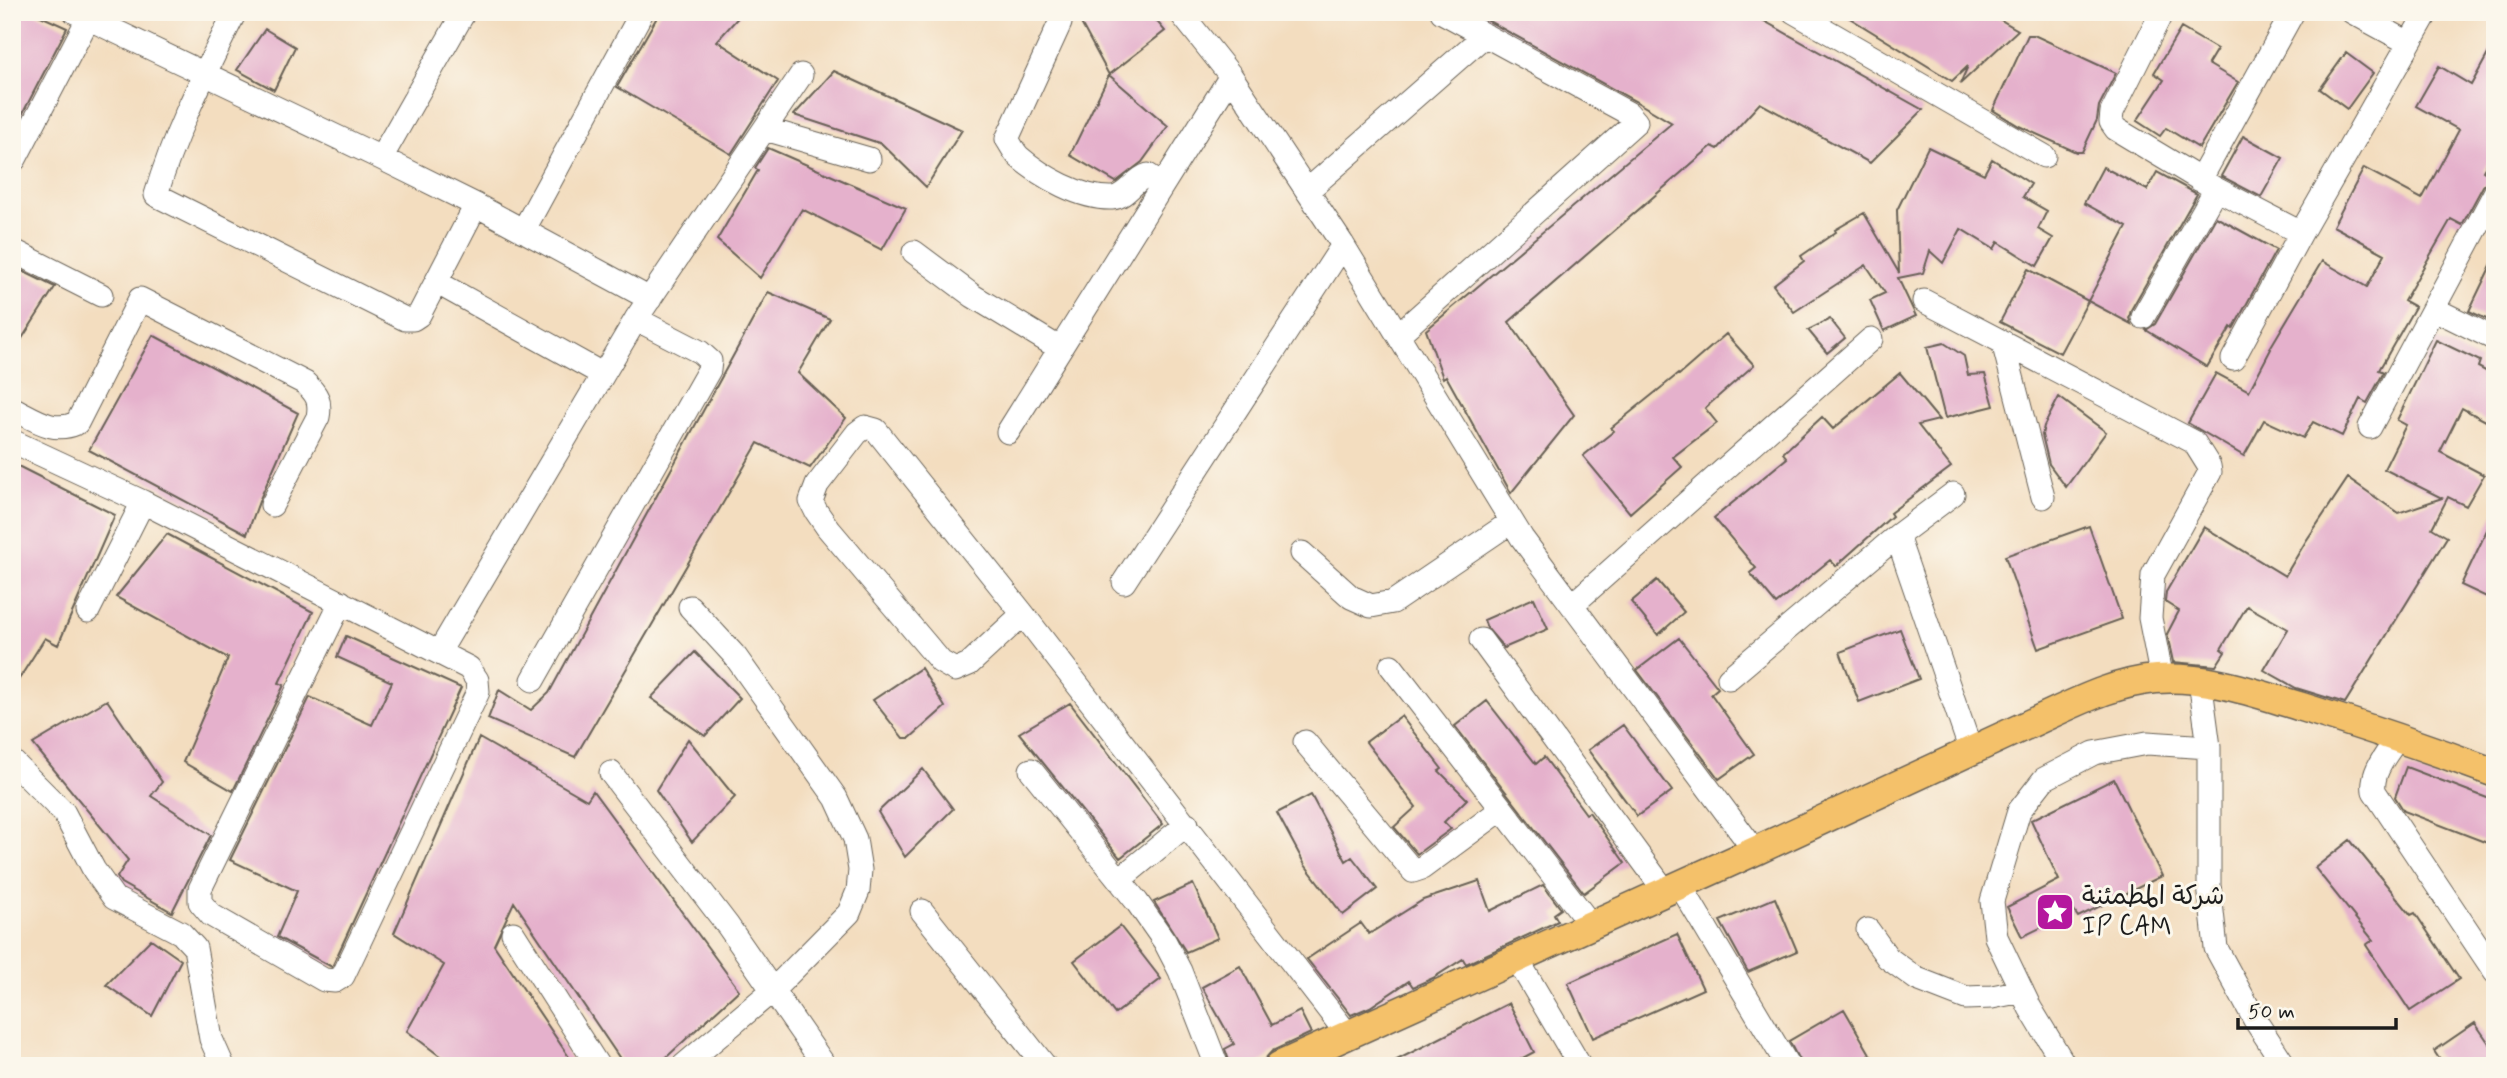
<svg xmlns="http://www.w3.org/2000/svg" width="2507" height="1078" font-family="Mynerve,'Playpen Sans Arabic',sans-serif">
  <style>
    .building { fill: #e5b1cc }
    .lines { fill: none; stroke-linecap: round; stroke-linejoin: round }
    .minor-casing { stroke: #676055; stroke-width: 25 }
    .major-casing { stroke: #676055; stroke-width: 31 }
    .minor { stroke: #fff; stroke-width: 23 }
    .major { stroke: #f4c16a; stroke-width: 28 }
    .labels { text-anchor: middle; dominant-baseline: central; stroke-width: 6; stroke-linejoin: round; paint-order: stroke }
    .poi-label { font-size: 26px; fill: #1c1c1c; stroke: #fbf7ec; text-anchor: start }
  </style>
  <rect width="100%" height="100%" fill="#fbf7ec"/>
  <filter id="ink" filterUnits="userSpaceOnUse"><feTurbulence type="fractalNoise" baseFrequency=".0143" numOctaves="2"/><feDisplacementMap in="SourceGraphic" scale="14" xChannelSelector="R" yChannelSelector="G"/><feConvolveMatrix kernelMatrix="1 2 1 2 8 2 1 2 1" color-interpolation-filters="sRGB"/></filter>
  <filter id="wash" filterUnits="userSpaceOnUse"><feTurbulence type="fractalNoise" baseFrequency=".00686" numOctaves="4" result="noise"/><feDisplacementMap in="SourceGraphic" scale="28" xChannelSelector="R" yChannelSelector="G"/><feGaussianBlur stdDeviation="1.57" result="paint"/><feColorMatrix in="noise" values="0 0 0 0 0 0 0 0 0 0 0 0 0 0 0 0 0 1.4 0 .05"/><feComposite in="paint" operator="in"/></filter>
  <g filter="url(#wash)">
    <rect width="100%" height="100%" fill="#f3ddbf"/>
    <g id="blocks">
      <path class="building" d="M 12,12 L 32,12 L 67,28 L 12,134 Z
        M 660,12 L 743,12 L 717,41 L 778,81 L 731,154 L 617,87 Z
        M 1075,12 L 1149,12 L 1165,31 L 1109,75 Z
        M 1472,12 L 1748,12 L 1923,110 L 1870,163 L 1760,103 L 1718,149 L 1712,146 L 1509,322 L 1574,415 L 1511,493 L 1446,376 L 1443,378 L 1426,330 L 1672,123 L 1635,101 Z
        M 1840,12 L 1987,12 L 2018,30 L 1960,84 L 1968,66 L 1952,81 Z
        M 2181,28 L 2217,49 L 2208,64 L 2238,82 L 2199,148 L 2166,128 L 2160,136 L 2137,121 L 2164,80 L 2154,73 Z
        M 265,29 L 295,47 L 274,90 L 237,70 Z
        M 2028,35 L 2034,35 L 2116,73 L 2099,106 L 2097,120 L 2082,152 L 2076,152 L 2019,126 L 1993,110 Z
        M 2495,41 L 2495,150 L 2483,171 L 2495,179 L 2488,181 L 2483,186 L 2462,225 L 2451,219 L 2404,301 L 2415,307 L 2379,370 L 2384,372 L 2367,403 L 2360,399 L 2342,436 L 2313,422 L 2303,438 L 2264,420 L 2244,456 L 2188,423 L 2216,373 L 2249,391 L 2271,349 L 2270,348 L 2322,261 L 2367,287 L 2385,254 L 2333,226 L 2364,168 L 2422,199 L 2459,130 L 2416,106 L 2439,66 L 2471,85 Z
        M 2346,53 L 2373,73 L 2347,109 L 2320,89 Z
        M 834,71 L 962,130 L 926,187 L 882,144 L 794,115 Z
        M 1109,75 L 1168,126 L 1142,162 L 1116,182 L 1070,155 Z
        M 2243,136 L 2283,158 L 2261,197 L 2221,176 Z
        M 1928,147 L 1984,174 L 1992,159 L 2031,184 L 2023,197 L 2047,211 L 2038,229 L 2053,238 L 2037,266 L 1998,242 L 1994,249 L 1961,229 L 1943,263 L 1930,251 L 1923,273 L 1898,278 L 1916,316 L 1884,331 L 1870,300 L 1885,293 L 1866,265 L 1794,312 L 1773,285 L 1804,261 L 1801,256 L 1836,232 L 1835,230 L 1864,213 L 1899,273 L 1897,210 Z
        M 768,148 L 906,208 L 882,250 L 802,209 L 760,278 L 717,240 L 758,170 L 755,168 Z
        M 2103,167 L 2147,190 L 2157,172 L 2197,194 L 2131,310 L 2129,318 L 2131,324 L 2088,301 L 2127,227 L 2084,203 Z
        M 2216,217 L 2276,250 L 2233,329 L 2231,327 L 2207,367 L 2146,330 L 2155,324 Z
        M 2495,257 L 2495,323 L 2469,311 Z
        M 12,266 L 55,287 L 12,354 Z
        M 2028,269 L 2088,301 L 2060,353 L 2000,322 Z
        M 768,292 L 830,319 L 798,373 L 846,418 L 810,468 L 758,443 L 575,757 L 488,719 L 499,690 L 531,710 L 549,693 Z
        M 1830,319 L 1845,338 L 1827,353 L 1808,330 Z
        M 1726,334 L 1754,365 L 1705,408 L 1717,423 L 1673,457 L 1682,467 L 1630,513 L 1583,456 L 1614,431 L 1611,428 L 1678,374 L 1679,375 Z
        M 153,335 L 298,413 L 260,499 L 247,534 L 89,450 Z
        M 2436,340 L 2480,361 L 2478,367 L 2495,376 L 2495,426 L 2462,408 L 2440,452 L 2484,475 L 2466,506 L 2448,497 L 2432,528 L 2447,537 L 2345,703 L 2296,688 L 2264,670 L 2288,629 L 2247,606 L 2221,649 L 2225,652 L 2216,666 L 2173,662 L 2167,634 L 2179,611 L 2165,602 L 2166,592 L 2204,527 L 2285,576 L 2306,541 L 2348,478 L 2398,513 L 2442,498 L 2384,469 L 2406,425 L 2397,420 Z
        M 1944,343 L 1964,356 L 1968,375 L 1985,374 L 1994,406 L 1945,418 L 1927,347 Z
        M 1900,373 L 1939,420 L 1918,425 L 1951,467 L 1890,513 L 1892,516 L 1836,566 L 1830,560 L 1776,604 L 1750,573 L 1756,568 L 1714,518 L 1787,458 L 1783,453 L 1822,417 L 1833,429 Z
        M 2059,397 L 2106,432 L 2066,487 L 2049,464 L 2042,435 L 2044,426 Z
        M 12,463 L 115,515 L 58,645 L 45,638 L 12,690 Z
        M 2495,513 L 2495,601 L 2461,585 Z
        M 2089,526 L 2122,619 L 2038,649 L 2005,556 Z
        M 167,534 L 313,612 L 279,683 L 284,685 L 233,791 L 183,762 L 228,658 L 116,597 Z
        M 1657,580 L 1684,612 L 1658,635 L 1631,602 Z
        M 1534,598 L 1548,629 L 1504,648 L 1487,628 L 1484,620 Z
        M 1900,629 L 1919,679 L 1859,702 L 1840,652 Z
        M 346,636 L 461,688 L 332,967 L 277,937 L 297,891 L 230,860 L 310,697 L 372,725 L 392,682 L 337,657 Z
        M 1679,638 L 1718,688 L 1711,694 L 1754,754 L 1719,779 L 1637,670 Z
        M 695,652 L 740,698 L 705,736 L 651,698 Z
        M 921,668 L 945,707 L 910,738 L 903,738 L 873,700 Z
        M 107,700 L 162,782 L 151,796 L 211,835 L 172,912 L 121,883 L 117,877 L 128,860 L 33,744 Z
        M 1487,701 L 1536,764 L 1544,757 L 1586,814 L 1589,812 L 1625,863 L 1584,893 L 1455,726 Z
        M 1070,703 L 1163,824 L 1120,858 L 1019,733 Z
        M 1401,716 L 1442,769 L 1439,771 L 1467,799 L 1444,822 L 1451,829 L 1417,854 L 1394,827 L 1416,807 L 1366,742 Z
        M 1623,725 L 1672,791 L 1637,816 L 1588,750 Z
        M 479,738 L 587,800 L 593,791 L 739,990 L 657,1066 L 625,1066 L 514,902 L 494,945 L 575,1066 L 442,1066 L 445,1060 L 407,1031 L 444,965 L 394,933 Z
        M 688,739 L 735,797 L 692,842 L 656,790 Z
        M 2406,767 L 2495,801 L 2495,846 L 2404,811 L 2395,797 Z
        M 923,769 L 953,809 L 905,857 L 878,812 Z
        M 2114,779 L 2162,876 L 2078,917 L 2074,911 L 2022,937 L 2007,907 L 2059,880 L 2031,820 Z
        M 1311,795 L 1346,861 L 1352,857 L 1377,889 L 1343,915 L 1305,865 L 1277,813 Z
        M 2350,840 L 2411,915 L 2415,913 L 2459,979 L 2410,1011 L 2366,945 L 2373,940 L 2315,868 Z
        M 1479,881 L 1490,911 L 1543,885 L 1561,909 L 1554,914 L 1558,921 L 1466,964 L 1463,959 L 1433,978 L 1413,987 L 1409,981 L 1370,1007 L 1351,1015 L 1307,959 L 1361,923 L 1369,934 L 1423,900 Z
        M 1193,884 L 1218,938 L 1186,952 L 1154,902 Z
        M 1775,898 L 1797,951 L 1748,972 L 1720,921 Z
        M 1120,926 L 1161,979 L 1115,1014 L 1074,961 Z
        M 1677,934 L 1703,989 L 1593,1038 L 1568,983 Z
        M 151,939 L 181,960 L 152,1016 L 106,985 Z
        M 1240,966 L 1272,1025 L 1300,1011 L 1311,1033 L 1272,1051 L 1264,1060 L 1253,1066 L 1231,1066 L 1225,1049 L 1234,1044 L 1202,987 Z
        M 1509,1003 L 1534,1052 L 1508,1066 L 1385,1066 Z
        M 1844,1009 L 1877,1066 L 1802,1066 L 1789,1041 Z
        M 2475,1023 L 2495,1052 L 2495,1066 L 2444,1066 L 2434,1051 Z"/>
    </g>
  </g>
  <g filter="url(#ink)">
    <use href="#blocks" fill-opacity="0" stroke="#676055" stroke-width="2"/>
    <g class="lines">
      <g class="minor-casing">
        <path id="minor" d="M 75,12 L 381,158 L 476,205 L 650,299
          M 235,12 C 206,71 175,131 156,195 L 405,319 L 413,319 L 419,315 L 476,205
          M 1180,12 L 1231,76 L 1343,245 L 1522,538 L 1755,851
          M 1794,12 L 2044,156
          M 2162,12 L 2112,112 L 2111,122 L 2116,129 L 2216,189 L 2301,233
          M 2352,12 L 2409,43
          M 1060,23 L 1007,139 C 1011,145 1014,152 1019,157 C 1042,177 1081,199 1112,198 C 1127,197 1134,179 1148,175 L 1162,184
          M 765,129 L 869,159
          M 381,158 L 464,12
          M 15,159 L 88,19
          M 2200,180 L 2293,12
          M 1307,191 L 1485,35
          M 523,231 L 642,12
          M 12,250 L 101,295
          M 914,252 L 973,296 L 1059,348
          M 436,282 L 602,374
          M 1924,301 L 2194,442 L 2209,466 L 2210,472 L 2153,575 L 2150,618 L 2162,679
          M 2434,309 L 2495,339
          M 2143,317 L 2216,189
          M 1399,334 L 1636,122 L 1628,113 L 1442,12
          M 2003,342 L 2043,497
          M 2233,359 L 2301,233 L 2427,12
          M 12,408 C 35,419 52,434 77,423 L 140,299 L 305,383 C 317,394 321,401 318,417 L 272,505
          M 2370,427 L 2495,193
          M 1008,432 L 1231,76
          M 12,441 L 143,502 L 469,668 L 477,680 L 478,692 L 343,976 L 335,981 L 324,980 L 211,915 L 200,902 L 200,889 L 341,602
          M 1897,536 L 1971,751
          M 1302,553 L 1351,597 L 1371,606 L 1393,602 L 1511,522
          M 1124,582 L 1343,245
          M 1572,605 L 1871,339
          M 88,611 L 143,502
          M 1023,614 L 969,664 L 955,670 L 941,662 L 827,527 L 816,511 L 811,501 L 817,485 L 857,433 L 865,427 L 876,430 L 1023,614 L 1348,1035
          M 1481,640 L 1665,891
          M 439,652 L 636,319 L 801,75
          M 1391,666 L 1502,809
          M 1729,678 L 1897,536 L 1953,494
          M 533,680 L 709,370 L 710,361 L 700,352 L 636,319
          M 2200,680 L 2209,747 L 2209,885 L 2216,948 L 2255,1020 L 2285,1066
          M 2398,737 C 2388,753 2371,771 2374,791 L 2495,972
          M 1305,742 L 1413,871 L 1422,868 L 1502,809 L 1591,925
          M 12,761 L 64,813 L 94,870 L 114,898 L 181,933 L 195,948 L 211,1039 L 223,1066
          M 1031,770 L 1137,902 L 1165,942 L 1180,971 L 1217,1066
          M 611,773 L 728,926 L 825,1066
          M 1119,880 L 1187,824
          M 1680,885 L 1788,1066
          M 922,911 L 1045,1066
          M 1868,930 L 1888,958 L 1917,979 L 1966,998 L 1992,997 L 2022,991
          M 513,933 L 598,1066
          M 1517,959 L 1580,1066
          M 683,1066 L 773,990 L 849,913 L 858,891 L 860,870 L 855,839 L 836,798 L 735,656 L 690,607
          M 2065,1066 L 2030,1008 L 1996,937 L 1992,901 L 2019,811 L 2044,779 L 2094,753 L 2147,743 L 2209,747"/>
      </g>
      <g class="major-casing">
        <path id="major" d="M 1279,1066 L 1755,851 L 2055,712 C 2087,697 2120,682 2156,679 C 2206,675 2255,693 2302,707 C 2367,727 2431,749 2495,773"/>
      </g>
      <use href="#minor" class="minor"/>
      <use href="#major" class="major"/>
    </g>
  </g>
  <defs>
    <g id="sight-square" transform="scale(2.0125)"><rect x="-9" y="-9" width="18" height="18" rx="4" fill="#b5179e" stroke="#fbf7ec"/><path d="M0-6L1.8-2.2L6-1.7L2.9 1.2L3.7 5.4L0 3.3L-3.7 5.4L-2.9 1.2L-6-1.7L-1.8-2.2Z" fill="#fff"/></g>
  </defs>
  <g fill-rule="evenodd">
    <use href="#sight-square" x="2055" y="912"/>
  </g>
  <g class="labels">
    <g class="poi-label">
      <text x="2082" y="897">شركة المطمئنة<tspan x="2082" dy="30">IP CAM</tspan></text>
    </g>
  </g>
  <rect width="2507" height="1078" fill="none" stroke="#fbf7ec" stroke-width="42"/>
  <path d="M2238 1018v10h158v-10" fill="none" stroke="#1c1c1c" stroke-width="3.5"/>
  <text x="2248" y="1018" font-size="21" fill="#1c1c1c" stroke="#fbf7ec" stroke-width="5" paint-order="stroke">50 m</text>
</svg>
